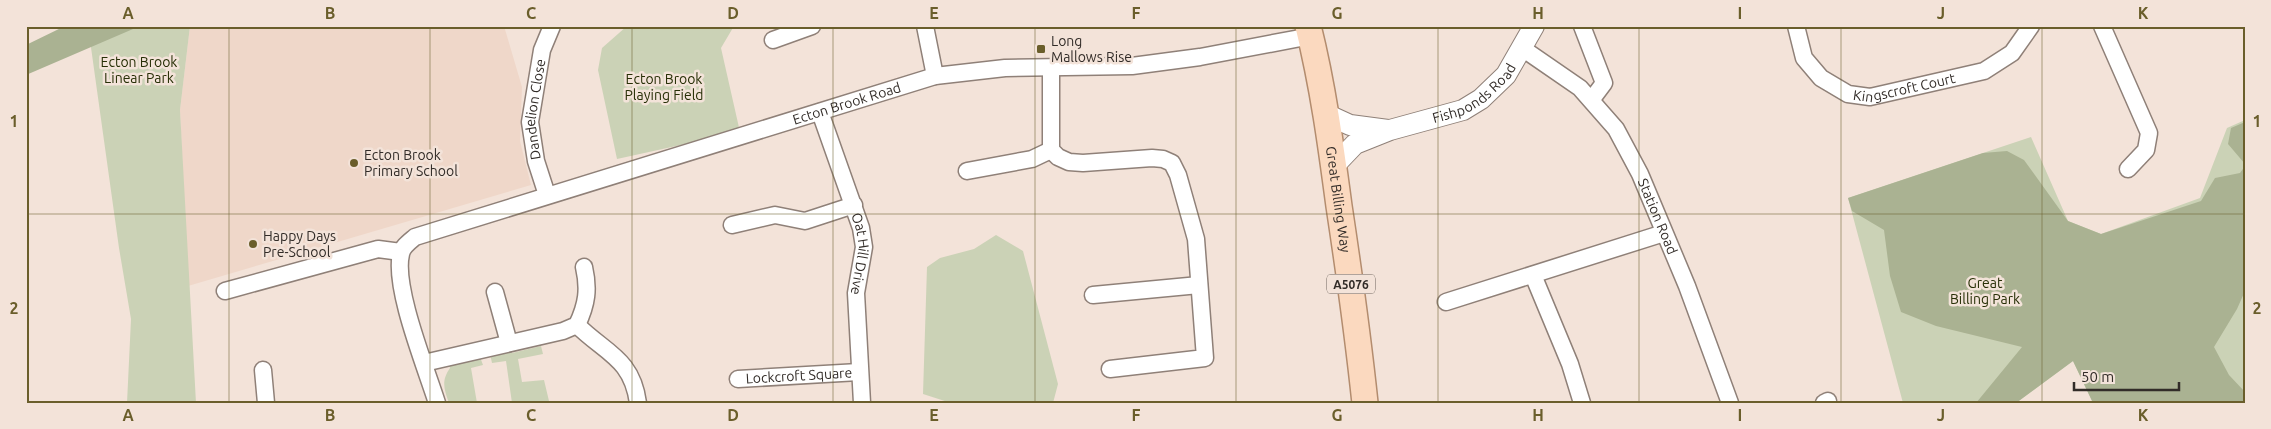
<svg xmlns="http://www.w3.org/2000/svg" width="2271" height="429" font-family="Ubuntu,sans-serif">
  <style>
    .built { fill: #efd7c9 }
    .green { fill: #cbd2b6 }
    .forest { fill: #aab292 }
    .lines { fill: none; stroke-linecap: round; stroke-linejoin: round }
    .minor-casing { stroke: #8f8078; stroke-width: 19 }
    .tertiary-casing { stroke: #8f8078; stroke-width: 22 }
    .primary-casing { stroke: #b38c6e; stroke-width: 28 }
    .minor { stroke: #fff; stroke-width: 16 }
    .tertiary { stroke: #fff; stroke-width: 20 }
    .primary { stroke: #fbd9bf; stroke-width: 25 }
    .grid { fill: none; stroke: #6a5e2b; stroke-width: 1; stroke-opacity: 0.55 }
    .poi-dot { fill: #6a5e2b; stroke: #f3e3d9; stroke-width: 2 }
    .labels { text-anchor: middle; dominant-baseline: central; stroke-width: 5; stroke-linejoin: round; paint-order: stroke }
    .shield { fill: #f3e3d9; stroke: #6c635d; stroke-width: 1 }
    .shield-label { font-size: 12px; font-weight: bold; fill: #322c28 }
    .poi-label { font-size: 14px; fill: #322c28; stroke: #f3e3d9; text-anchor: start }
    .park-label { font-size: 14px; fill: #272f06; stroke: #f3e3d9 }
    .street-label { font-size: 14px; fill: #322c28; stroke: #f3e3d9 }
    .neatline { fill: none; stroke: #6a5e2b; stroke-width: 2 }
    .grid-label { font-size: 16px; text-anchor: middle; font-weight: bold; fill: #6a5e2b }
  </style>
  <rect width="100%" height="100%" fill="#f3e3d9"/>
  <path class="built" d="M 190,26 L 504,26 L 522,87 L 520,141 L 531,185 L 188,286 L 180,110 Z"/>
  <path class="green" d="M 88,26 L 190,26 L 180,110 L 196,403 L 127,403 L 131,319 L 119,248 Z
    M 627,26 L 734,26 L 721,48 L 740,132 L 617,159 L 598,70 L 602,48 Z
    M 2245,120 L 2245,403 L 2093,403 L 2073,361 L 2016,403 L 1903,403 L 1848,198 L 2031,137 L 2068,221 L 2101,234 L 2200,198 L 2227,128 Z
    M 996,235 L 1023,251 L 1058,384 L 1053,403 L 951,403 L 923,394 L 927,267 L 940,258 L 974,249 Z
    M 541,346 L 543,354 L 518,359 L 522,382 L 544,380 L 549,401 L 512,403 L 506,361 L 492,363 L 490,354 L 511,349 L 512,353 Z
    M 480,357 L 483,365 L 471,368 L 477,403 L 449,403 C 444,389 441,381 450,368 L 449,365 Z"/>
  <path class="forest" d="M 65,26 L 140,26 L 26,75 L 26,45 Z
    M 2245,122 L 2245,164 L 2228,144 L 2231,128 Z
    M 2007,151 L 2024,160 L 2068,221 L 2101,234 L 2201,201 L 2215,178 L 2240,173 L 2245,166 L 2245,291 L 2237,309 L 2214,347 L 2229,375 L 2245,392 L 2245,403 L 2093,403 L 2073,361 L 2016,403 L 1976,403 L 2022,347 L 1936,326 L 1901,312 L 1890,276 L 1884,230 L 1852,211 L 1848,198 L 1983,153 Z"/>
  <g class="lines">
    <g class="minor-casing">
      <g id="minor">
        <path d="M 925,26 L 935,76"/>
        <path d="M 1582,26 L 1604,83 L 1592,99"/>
        <path id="s1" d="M 1796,26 L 1804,58 L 1821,78 L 1848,94 L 1870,97 L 1984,71 L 2012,53 L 2031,26"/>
        <path d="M 2102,26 L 2149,133 L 2146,150 L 2128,169"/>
        <path d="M 773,40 L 812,26"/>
        <path id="s2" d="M 1522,48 L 1580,88 L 1616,129 L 1640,174 L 1687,286 L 1730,403"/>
        <path d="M 1051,69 L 1051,150 L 1058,157 L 1069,162 L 1083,163 L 1152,158 L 1163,159 L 1172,163 L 1178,175 L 1196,239 L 1205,358 L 1110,369"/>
        <path id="s3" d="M 820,112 L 861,228 L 864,247 L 856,293 L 862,403"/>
        <path d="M 967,171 L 1032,159 L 1051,150"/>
        <path id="s4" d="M 547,195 L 536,161 L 530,122 L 542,50 L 552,26"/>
        <path d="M 732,225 L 775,215 L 805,221 L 854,205"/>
        <path d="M 1533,275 L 1570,364 L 1582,403"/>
        <path d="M 225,291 L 378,249 L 401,252"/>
        <path d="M 495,292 L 509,343"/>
        <path d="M 1093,295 L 1199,285"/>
        <path d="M 1446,302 L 1664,233"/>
        <path d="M 577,325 C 605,353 632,358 638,403"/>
        <path d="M 424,363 L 563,331 L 577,325 C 587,304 589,289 584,267"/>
        <path d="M 263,370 L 266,403"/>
        <path id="s5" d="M 738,379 L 859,372"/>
        <path id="s6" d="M 437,403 C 426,368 393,287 401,254 C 402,247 409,242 415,237 L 935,76 L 1005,68 L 1132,66 L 1200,57 L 1311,36"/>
        <path d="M 1824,403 L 1828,401"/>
      </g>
    </g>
    <g class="tertiary-casing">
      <g id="tertiary">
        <path d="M 1326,114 L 1350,125 L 1388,130"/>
        <path id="s7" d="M 1334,166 L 1355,144 L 1390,130 L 1463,110 L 1481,99 L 1506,75 L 1534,26"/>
      </g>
    </g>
    <g class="primary-casing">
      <g id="primary">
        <path id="s8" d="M 1308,26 C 1323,86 1331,146 1339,206 C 1349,272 1358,337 1365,403"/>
      </g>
    </g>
    <use href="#minor" class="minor"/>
    <use href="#tertiary" class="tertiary"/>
    <use href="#primary" class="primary"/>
  </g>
  <path class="grid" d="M 229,26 L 229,403M 430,26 L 430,403M 632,26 L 632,403M 833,26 L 833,403M 1035,26 L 1035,403M 1236,26 L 1236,403M 1438,26 L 1438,403M 1639,26 L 1639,403M 1841,26 L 1841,403M 2042,26 L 2042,403M 26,214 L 2245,214"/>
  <g class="poi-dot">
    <rect x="1036" y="44" width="10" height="10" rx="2.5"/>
    <circle cx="354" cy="163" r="5"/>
    <circle cx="253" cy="244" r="5"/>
  </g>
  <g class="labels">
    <rect class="shield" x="1327" y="274.5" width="48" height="19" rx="4"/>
    <g class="shield-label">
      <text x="1351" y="284">A5076</text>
    </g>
    <g class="poi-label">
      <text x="1051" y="41">Long<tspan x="1051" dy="16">Mallows Rise</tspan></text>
      <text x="364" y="155">Ecton Brook<tspan x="364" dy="16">Primary School</tspan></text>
      <text x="263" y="236">Happy Days<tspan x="263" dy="16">Pre-School</tspan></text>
    </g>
    <g class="park-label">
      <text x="139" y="62">Ecton Brook<tspan x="139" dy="16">Linear Park</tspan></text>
      <text x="664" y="79">Ecton Brook<tspan x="664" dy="16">Playing Field</tspan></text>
      <text x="1985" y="283">Great<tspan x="1985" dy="16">Billing Park</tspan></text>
    </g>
    <g class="street-label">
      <text stroke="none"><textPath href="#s1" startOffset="148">Kingscroft Court</textPath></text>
      <text stroke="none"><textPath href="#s7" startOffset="162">Fishponds Road</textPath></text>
      <text stroke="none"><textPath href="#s6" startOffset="629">Ecton Brook Road</textPath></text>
      <text stroke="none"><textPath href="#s4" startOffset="88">Dandelion Close</textPath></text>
      <text stroke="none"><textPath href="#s8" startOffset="176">Great Billing Way</textPath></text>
      <text stroke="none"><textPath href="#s2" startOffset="222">Station Road</textPath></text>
      <text stroke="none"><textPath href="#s3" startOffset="149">Oat Hill Drive</textPath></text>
      <text stroke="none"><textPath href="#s5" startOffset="61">Lockcroft Square</textPath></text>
    </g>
  </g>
  <rect width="2271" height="429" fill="none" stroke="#f3e3d9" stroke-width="55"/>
  <path d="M2074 382v8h105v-8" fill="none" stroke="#322c28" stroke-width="2.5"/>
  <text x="2081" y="382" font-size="15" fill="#322c28" stroke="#f3e3d9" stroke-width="4" paint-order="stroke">50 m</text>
  <rect x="28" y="28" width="2216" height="374" class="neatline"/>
  <g class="grid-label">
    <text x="128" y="19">A</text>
    <text x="330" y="19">B</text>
    <text x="531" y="19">C</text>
    <text x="733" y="19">D</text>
    <text x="934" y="19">E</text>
    <text x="1136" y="19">F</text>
    <text x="1337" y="19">G</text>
    <text x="1538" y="19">H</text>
    <text x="1740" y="19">I</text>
    <text x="1941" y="19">J</text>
    <text x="2143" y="19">K</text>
    <text x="14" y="127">1</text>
    <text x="2257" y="127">1</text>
    <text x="14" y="314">2</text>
    <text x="2257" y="314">2</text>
    <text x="128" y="421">A</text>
    <text x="330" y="421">B</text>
    <text x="531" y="421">C</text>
    <text x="733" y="421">D</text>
    <text x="934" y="421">E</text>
    <text x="1136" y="421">F</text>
    <text x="1337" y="421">G</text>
    <text x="1538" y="421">H</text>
    <text x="1740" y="421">I</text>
    <text x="1941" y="421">J</text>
    <text x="2143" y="421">K</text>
  </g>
</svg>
